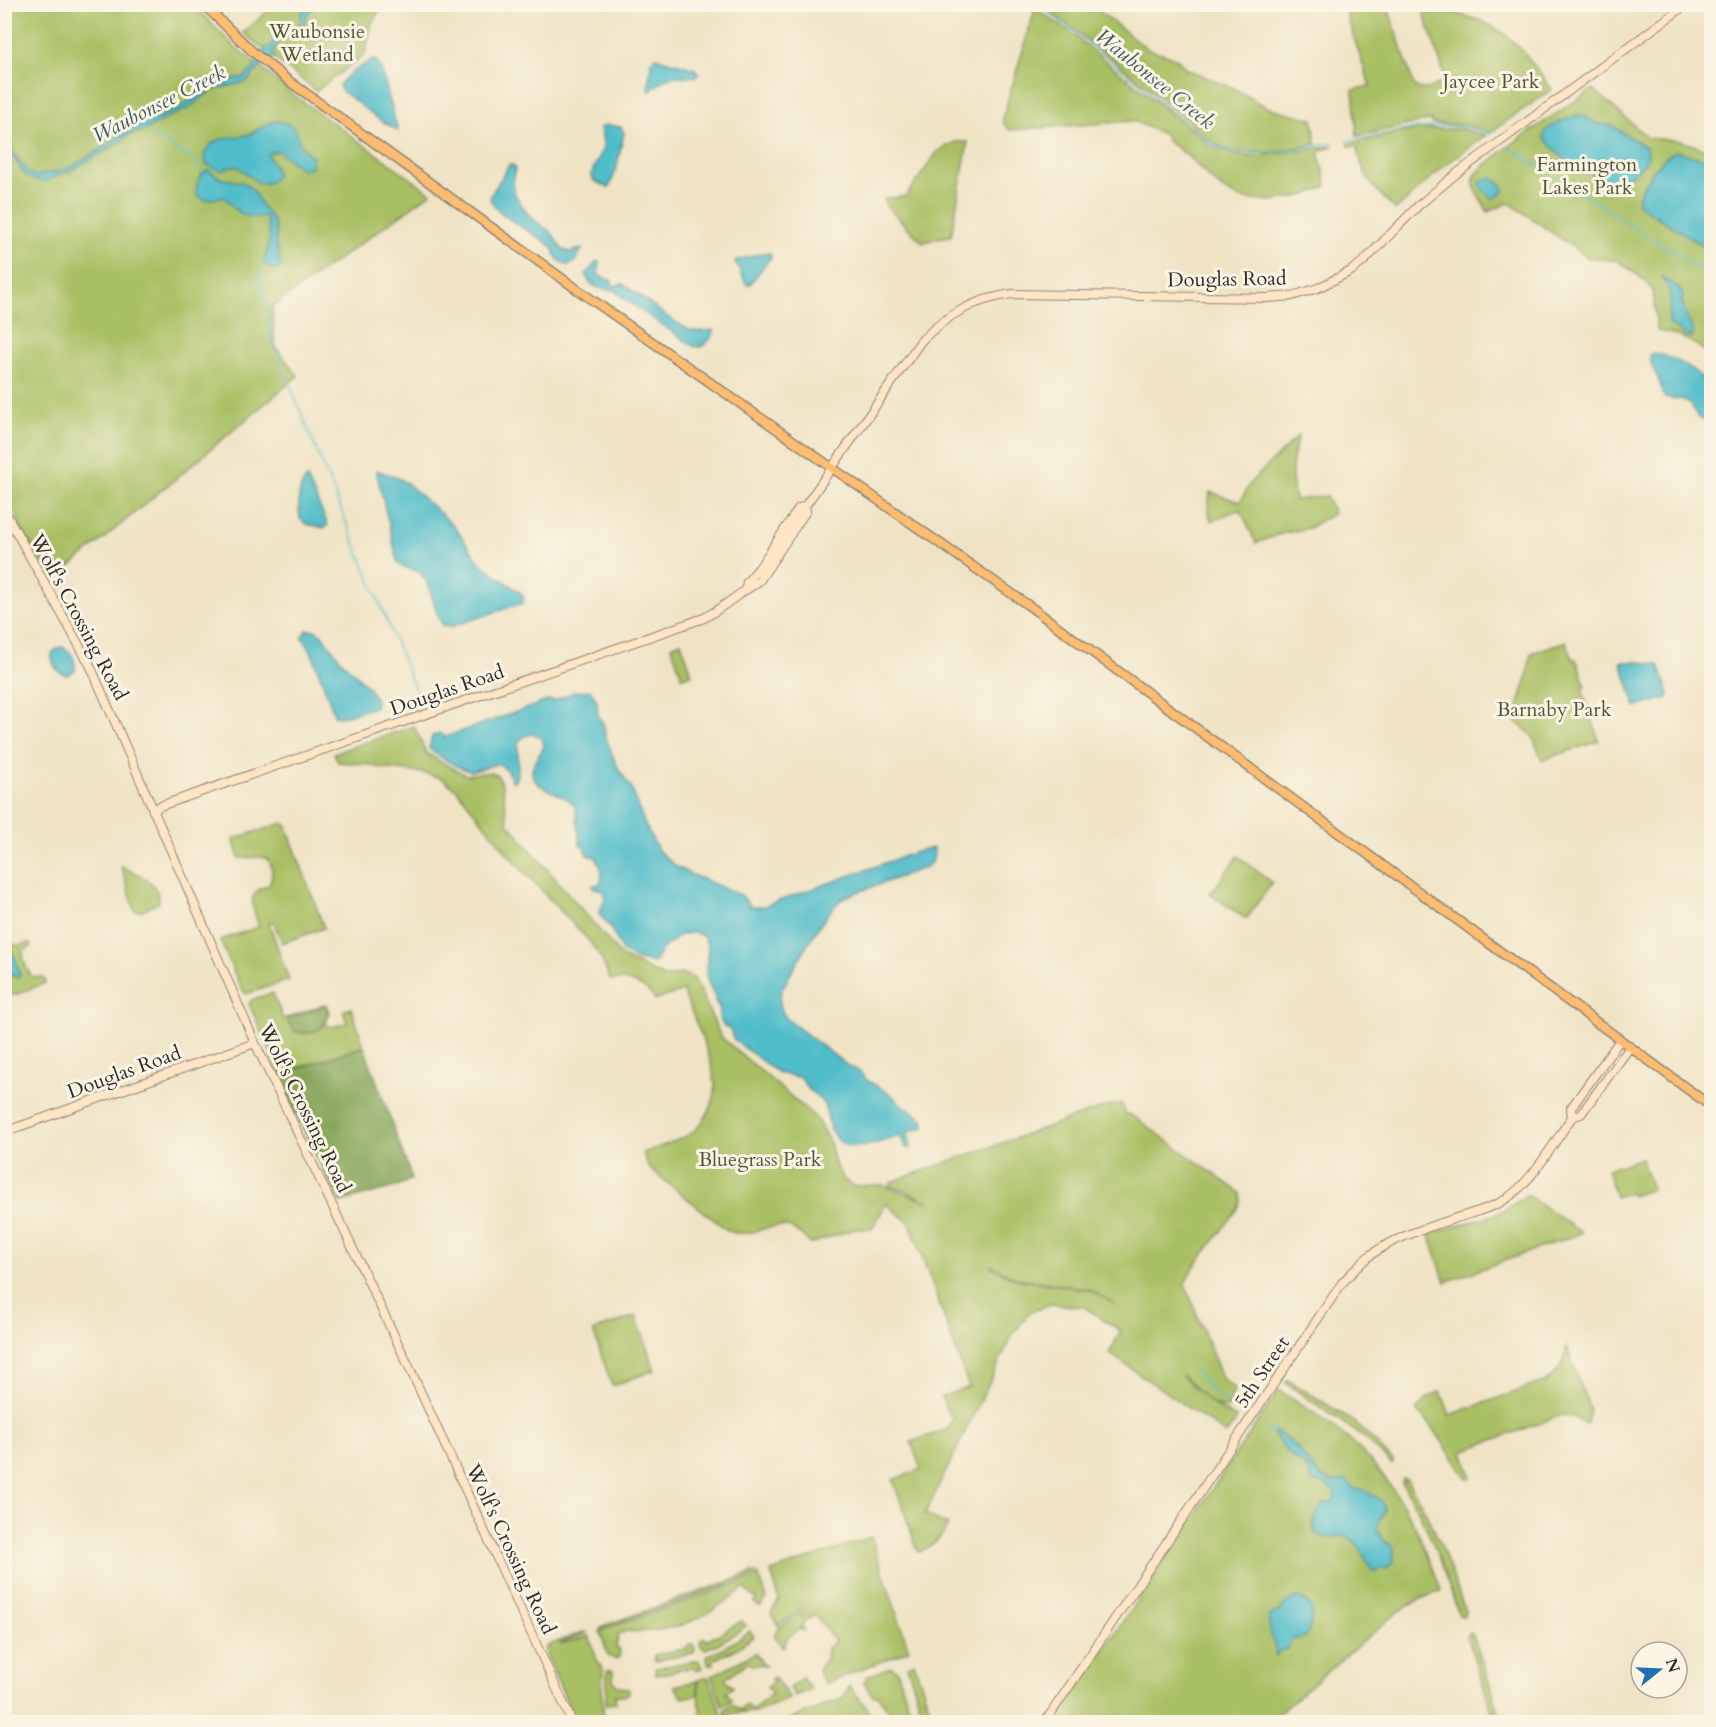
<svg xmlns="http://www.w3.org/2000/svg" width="1716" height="1727" font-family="Cardo,serif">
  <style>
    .green { fill: #a9bf64; stroke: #6a7548; stroke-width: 1.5; fill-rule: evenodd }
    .forest { fill: #86a65a; stroke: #586842; stroke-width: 1.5 }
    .water { fill: #4fbcc9; stroke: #3d747a; stroke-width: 1.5 }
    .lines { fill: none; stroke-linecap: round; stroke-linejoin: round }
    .stream { stroke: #4fbcc9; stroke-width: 1.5 }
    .secondary-casing { stroke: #8d8778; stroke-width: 10 }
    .primary-casing { stroke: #8d8778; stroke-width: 11 }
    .secondary { stroke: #ffe4c6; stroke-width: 8 }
    .primary { stroke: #febc70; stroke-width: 8 }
    .labels { text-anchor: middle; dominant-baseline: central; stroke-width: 6; stroke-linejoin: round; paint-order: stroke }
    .park-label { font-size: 20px; fill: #51573c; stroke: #fcf5e5 }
    .street-label { font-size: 20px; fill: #2b2b2b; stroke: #fcf5e5 }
    .water-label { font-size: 21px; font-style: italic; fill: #385e62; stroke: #fcf5e5 }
  </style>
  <rect width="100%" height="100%" fill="#fcf5e5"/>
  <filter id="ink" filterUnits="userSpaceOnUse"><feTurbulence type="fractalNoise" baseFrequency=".0167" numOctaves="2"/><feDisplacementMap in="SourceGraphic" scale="12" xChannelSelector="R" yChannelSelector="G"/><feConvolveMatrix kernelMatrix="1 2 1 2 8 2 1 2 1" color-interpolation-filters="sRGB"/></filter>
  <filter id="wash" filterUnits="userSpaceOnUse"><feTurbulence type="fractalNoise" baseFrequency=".008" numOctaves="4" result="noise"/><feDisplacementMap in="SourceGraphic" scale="24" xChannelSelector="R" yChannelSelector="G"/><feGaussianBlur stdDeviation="1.35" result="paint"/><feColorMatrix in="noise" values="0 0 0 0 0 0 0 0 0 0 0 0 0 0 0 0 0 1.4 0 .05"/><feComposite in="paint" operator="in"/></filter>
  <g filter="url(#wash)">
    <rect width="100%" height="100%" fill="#efe3c4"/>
    <path class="green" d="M 4,5 L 193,5 L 234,46 L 290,92 L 431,193 L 272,307 L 275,346 L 298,376 L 53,581 L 20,527 L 5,482 Z
      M 271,5 L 382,5 L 372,23 L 365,54 L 316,91 L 243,33 L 270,9 Z
      M 1030,5 L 1066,29 L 1212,146 L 1233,154 L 1254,157 L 1333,146 L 1322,150 L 1319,154 L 1327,186 C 1301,200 1249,209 1224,190 C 1203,175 1192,155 1168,142 L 1165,135 L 1134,121 L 1010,130 L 1003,123 L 1003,116 L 1034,13 L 1034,9 Z
      M 1040,5 L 1091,5 L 1148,49 L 1171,56 L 1178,60 L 1186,69 L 1235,89 L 1266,107 L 1313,119 L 1316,144 C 1290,149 1260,157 1234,151 C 1211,147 1195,126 1178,112 C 1133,75 1087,38 1040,5 Z
      M 1434,5 L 1450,12 L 1482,21 L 1505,34 L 1523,51 L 1552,89 L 1490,133 L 1466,125 L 1432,124 L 1431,120 L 1357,136 L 1353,90 L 1370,86 L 1343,5 L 1387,5 L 1414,85 C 1424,95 1437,85 1446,79 L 1421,5 Z
      M 1593,89 L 1648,138 L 1681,141 L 1711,151 L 1711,356 C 1694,342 1679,334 1657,331 L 1653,294 L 1647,282 L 1618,261 L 1587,257 L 1511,204 L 1508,203 L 1488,212 C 1484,204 1471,186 1474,178 C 1480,162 1573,103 1593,89 Z
      M 1428,129 L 1462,129 L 1486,135 L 1444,166 L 1396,210 C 1372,185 1364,182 1357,146 L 1350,147 L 1348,144 L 1402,132 Z
      M 955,142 L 968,142 L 951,236 L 937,238 L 923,243 L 886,206 L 884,199 L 906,196 L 938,151 Z
      M 1298,436 C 1292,459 1290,477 1295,500 L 1326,496 L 1334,513 L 1309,528 L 1280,534 L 1256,543 L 1240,509 L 1211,521 L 1208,508 L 1210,492 L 1240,502 L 1251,482 Z
      M 1566,641 L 1573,660 L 1576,659 L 1586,687 L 1582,689 L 1599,741 L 1542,760 L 1532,735 L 1514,720 L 1527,678 L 1531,653 Z
      M 681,642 L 692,674 L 682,677 L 671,646 Z
      M 414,726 L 426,753 L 439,761 L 466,775 L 491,772 L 498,776 L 502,785 L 508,823 L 622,957 L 664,977 L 683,974 L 694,978 L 721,1037 L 816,1118 L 830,1143 L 835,1164 L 842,1177 L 851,1186 L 883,1185 L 929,1202 L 902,1189 L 890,1186 L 891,1182 L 1081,1115 L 1111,1105 L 1122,1104 L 1126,1114 L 1131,1115 L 1143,1123 L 1240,1193 L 1241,1200 L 1238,1209 L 1191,1271 L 1185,1284 L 1222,1378 L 1234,1389 L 1228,1408 C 1206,1407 1196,1385 1182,1375 C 1198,1394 1215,1407 1237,1419 L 1226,1434 L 1109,1353 L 1121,1331 L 1084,1307 L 1050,1304 L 1029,1313 L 1013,1334 L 925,1514 L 948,1525 C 941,1539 933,1547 918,1552 L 893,1480 L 921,1469 L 911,1442 L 948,1429 L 953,1417 L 948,1413 L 941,1397 L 969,1387 L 910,1223 L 886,1204 L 872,1229 L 854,1229 L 810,1244 C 779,1204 756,1245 727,1230 L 649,1168 L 643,1153 C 655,1148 685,1139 694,1131 C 704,1122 714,1105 715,1091 C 716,1063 693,1018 683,991 L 655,1000 C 646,985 627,978 610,980 L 601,958 L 590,942 L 511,858 L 457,790 L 441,778 L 423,773 L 380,768 L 367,764 L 338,762 L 334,753 ZM 990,1265 L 1016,1278 L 1089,1289 L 1115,1304 L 1090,1290 L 1015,1279 L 993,1268 Z
      M 283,823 L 286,825 L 324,928 L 282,943 L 274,922 L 269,923 L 289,980 L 246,994 L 241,988 L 220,940 L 259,927 C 253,907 244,893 269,885 C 271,880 272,876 272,870 C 270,850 252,859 239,858 L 233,839 Z
      M 1238,856 L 1272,883 L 1247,918 L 1245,918 L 1210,894 Z
      M 121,866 C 137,874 160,881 159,903 L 140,911 L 135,911 Z
      M 4,925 L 13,944 L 17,946 L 28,943 L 31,944 L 31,947 L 24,950 C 21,958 27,972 33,977 L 42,977 L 45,980 L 45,983 L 12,996 L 5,981 L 5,962 L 12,976 L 15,958 L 5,940 Z
      M 273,993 L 283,1019 L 327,1004 L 329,1013 L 326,1025 L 332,1027 L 347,1023 L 343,1011 L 351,1008 L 364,1046 L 280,1074 L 249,1004 L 251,1000 Z
      M 1641,1158 L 1652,1189 L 1632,1196 L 1630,1192 L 1616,1197 L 1607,1170 Z
      M 1527,1195 L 1582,1233 L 1445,1282 L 1429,1234 L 1493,1215 L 1506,1209 Z
      M 636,1316 L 655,1370 L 612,1386 L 593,1331 Z
      M 1567,1347 L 1590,1410 L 1587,1424 L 1571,1416 L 1562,1415 L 1463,1451 L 1471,1477 L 1467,1479 L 1435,1431 L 1416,1410 L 1429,1397 L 1441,1391 L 1450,1415 L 1546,1381 C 1560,1373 1563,1362 1567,1347 Z
      M 1288,1380 L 1349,1418 L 1374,1440 L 1393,1461 L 1393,1464 L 1391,1464 L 1366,1439 L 1286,1383 L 1286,1380 Z
      M 1279,1390 C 1298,1403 1318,1415 1336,1429 C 1390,1470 1421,1528 1441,1591 L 1420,1599 L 1396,1613 L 1268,1722 L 1055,1722 Z
      M 1403,1479 L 1407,1480 C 1435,1523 1448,1563 1465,1611 L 1464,1616 L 1459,1615 C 1442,1566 1430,1528 1402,1483 Z
      M 871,1537 L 909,1650 L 825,1684 L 818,1670 L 826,1659 L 827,1648 L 835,1641 L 815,1615 L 809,1619 L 802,1613 L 798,1612 L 778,1625 L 771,1614 L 779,1599 L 771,1572 Z
      M 752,1573 L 757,1574 L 600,1629 L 605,1625 Z
      M 759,1576 L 767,1598 L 761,1606 L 758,1606 L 754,1603 L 756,1599 L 744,1588 C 705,1618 677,1635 624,1631 L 623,1633 L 619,1633 L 616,1648 L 620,1650 L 619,1657 L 615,1659 L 608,1656 L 600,1631 Z
      M 798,1615 L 801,1615 L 806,1620 L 801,1626 L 805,1630 L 803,1631 L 800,1628 L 786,1640 L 786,1643 L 783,1647 L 774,1637 L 778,1628 Z
      M 742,1621 L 746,1626 C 733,1635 720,1644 705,1649 L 702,1648 L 700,1642 L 702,1639 L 705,1638 L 707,1641 Z
      M 750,1631 L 754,1636 L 736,1649 L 713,1660 L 714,1664 L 708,1664 L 707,1656 L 732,1643 Z
      M 583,1632 L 587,1633 L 560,1643 L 561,1644 L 589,1636 L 597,1660 L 603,1669 L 602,1692 L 604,1722 L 576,1722 L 545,1652 L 546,1647 L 551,1644 Z
      M 1471,1633 L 1473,1636 L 1503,1722 L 1496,1722 L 1467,1638 L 1467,1635 Z
      M 690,1644 L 693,1644 L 695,1649 L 693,1653 L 655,1661 L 654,1655 L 688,1648 L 688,1645 Z
      M 755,1653 L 765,1666 L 760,1664 L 753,1666 L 748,1662 L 726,1678 L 726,1681 L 733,1687 L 726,1692 L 732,1700 L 722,1706 L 711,1676 Z
      M 697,1660 L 699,1661 L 702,1667 L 700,1670 L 696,1671 L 694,1667 L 656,1675 L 655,1668 Z
      M 914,1662 L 934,1722 L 926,1722 L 907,1666 Z
      M 891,1667 L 897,1670 L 914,1722 L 899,1722 L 877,1695 L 873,1696 L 864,1684 L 867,1676 Z
      M 607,1671 L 613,1671 L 613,1680 L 617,1686 L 629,1689 L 629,1693 L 624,1696 L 615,1695 L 616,1703 L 606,1704 Z
      M 708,1677 L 724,1720 L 722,1722 L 701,1722 L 698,1680 Z
      M 774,1677 L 790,1698 L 757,1712 L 733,1713 L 726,1718 L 724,1710 L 731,1704 L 740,1710 L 747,1705 L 752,1710 L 772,1694 L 767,1687 L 773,1682 L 771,1679 Z
      M 802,1678 L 811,1689 L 795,1696 L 789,1688 Z
      M 697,1681 L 698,1695 L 683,1698 L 674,1686 Z
      M 849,1686 L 879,1722 L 784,1722 L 843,1698 Z"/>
    <path class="forest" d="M 326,1005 C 334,1027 312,1038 294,1031 L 286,1019 Z
      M 364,1046 L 412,1179 L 395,1187 L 340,1202 L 277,1076 Z"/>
    <path class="water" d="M 307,5 L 315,5 L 307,15 L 303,27 L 298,33 L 282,36 L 273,51 L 275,57 L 264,63 L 246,82 L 213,90 L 187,109 L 168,117 L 144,131 L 128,135 L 116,145 L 70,171 L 45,181 L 33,180 L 25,175 L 5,145 L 4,140 L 28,172 L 36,176 L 67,169 L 108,145 L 121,134 L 178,108 L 225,80 L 243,78 L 253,69 L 265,48 L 270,47 L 278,32 L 290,28 L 295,29 L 300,26 L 301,14 Z
      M 655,57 L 695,69 L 699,74 L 695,77 C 674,76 667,73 651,91 L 648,90 L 651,62 Z
      M 374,60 L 377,61 L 382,71 L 398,131 L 381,121 L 342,91 L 339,86 C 345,75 361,65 374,60 Z
      M 1577,115 L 1586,117 L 1596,123 L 1614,127 L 1646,147 C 1657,167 1619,182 1604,185 L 1593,179 L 1592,172 L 1597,169 L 1606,170 L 1603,164 L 1595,164 L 1586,173 L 1576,172 L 1544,138 L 1545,131 L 1557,123 Z
      M 276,121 C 301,125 292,129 302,147 C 304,151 310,154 313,157 L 311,167 L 301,169 L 278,151 L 269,153 L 268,156 L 275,168 L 276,176 C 259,198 249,168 234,166 C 230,165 225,170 220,171 L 206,164 L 204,155 C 215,131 233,141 250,134 C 260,129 264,123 276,121 Z
      M 607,125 L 621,127 L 624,133 L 616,170 L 609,188 L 594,181 L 591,175 C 598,154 608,154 600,128 Z
      M 1676,151 L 1711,161 L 1711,251 L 1643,208 L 1637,201 C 1641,186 1662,156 1676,151 Z
      M 509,165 L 513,165 L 515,168 L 513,184 L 515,195 L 530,217 L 551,232 L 562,249 L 570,252 L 582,249 L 575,262 L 569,266 C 565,264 560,262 557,258 C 554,255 555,249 551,246 C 538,235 492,214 490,197 Z
      M 208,170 L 222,179 L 242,182 L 252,189 L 265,211 L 272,218 L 276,231 L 276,247 L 279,252 L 278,258 L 281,264 L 280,268 L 276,270 L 267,266 L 264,262 L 270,237 L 266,217 C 261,215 258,218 252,217 C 238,216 232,205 224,197 L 206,200 L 197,196 C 195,187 198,174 208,170 Z
      M 1491,177 L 1503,186 L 1504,192 L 1492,199 L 1482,189 L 1480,181 Z
      M 763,253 L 770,253 L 771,257 L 750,284 L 747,285 L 735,261 Z
      M 597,261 L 600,264 L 598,275 L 603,278 L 611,280 L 614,286 L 623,284 C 641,295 676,327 694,331 C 700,332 707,330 713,330 C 713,337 707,344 700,347 L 693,346 L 624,299 L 615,290 C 605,291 589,287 586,275 Z
      M 1661,277 L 1677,286 L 1683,295 L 1682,302 L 1687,318 L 1694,332 L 1692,337 L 1686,336 L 1669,324 C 1668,303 1675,295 1661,277 Z
      M 1653,353 C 1672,356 1707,373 1712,395 C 1713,404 1712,414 1711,423 L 1698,418 L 1691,405 L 1684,400 L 1664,397 C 1662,394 1662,390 1661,387 C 1659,376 1649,367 1650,355 Z
      M 376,470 L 396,477 L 407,483 L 454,526 L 480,563 L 521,593 L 524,598 L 523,603 L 453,626 L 443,626 C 433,611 433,589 423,576 C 417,568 405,570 398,563 Z
      M 307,478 L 328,525 L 324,528 L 306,524 L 300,519 C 299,505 296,489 307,478 Z
      M 307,630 L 315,630 L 321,634 L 340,659 L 369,688 L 376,700 L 375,707 L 341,717 L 335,716 L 311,651 L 302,637 Z
      M 62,647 C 72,651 76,660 75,670 L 68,675 C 57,674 51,664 52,653 L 57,649 Z
      M 1621,662 L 1642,662 L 1659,665 L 1669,694 L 1668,698 L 1636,707 Z
      M 590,690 L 597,701 L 598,716 L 603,723 L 606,739 L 619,770 L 631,787 L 645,825 L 658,850 L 675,866 L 688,873 L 741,895 L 751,907 L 761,907 L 922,850 L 933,848 C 936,857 931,864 924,868 L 845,897 C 826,908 794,968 782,989 C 778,1000 780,1010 787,1019 L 848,1066 L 859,1071 L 868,1081 L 892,1095 L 898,1102 L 923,1119 L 924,1127 L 908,1132 L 911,1148 L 907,1149 L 900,1136 C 879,1142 846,1159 832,1132 C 828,1124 828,1114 824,1105 C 819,1094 807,1093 801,1078 L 778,1073 L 738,1043 L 733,1038 L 730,1029 L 724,1026 L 719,1018 L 720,1009 L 715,1001 L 715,997 L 707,980 L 706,972 L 708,947 L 704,937 L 695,932 L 680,935 L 662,949 L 654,963 L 634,959 L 622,951 L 610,927 L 600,915 L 600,911 L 605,899 L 602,890 L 594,888 L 593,886 L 601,883 L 602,871 L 596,857 L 587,855 L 584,847 L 580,845 C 580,841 576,808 574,805 C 565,791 526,791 533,766 C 536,758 541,753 544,746 C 541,730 526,732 518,743 L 518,772 L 515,781 L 512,781 L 507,771 L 500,764 C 490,764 481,771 471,771 C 463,771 433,754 429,748 L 432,736 L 440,733 L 445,737 L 550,700 L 554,701 L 574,692 Z
      M 5,940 L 15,958 L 20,975 L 17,978 C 3,972 4,954 5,940 Z
      M 1275,1431 C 1284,1436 1294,1443 1300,1452 C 1312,1467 1324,1487 1346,1480 L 1356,1490 L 1363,1489 C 1374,1499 1382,1493 1385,1512 C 1377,1527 1373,1526 1385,1542 L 1391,1544 L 1394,1548 L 1394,1562 L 1387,1568 L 1373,1571 C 1361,1557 1365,1546 1345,1536 L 1323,1537 L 1315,1533 C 1311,1519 1316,1514 1325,1503 L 1330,1503 L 1334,1499 L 1335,1492 L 1326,1485 L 1311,1480 C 1309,1463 1298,1463 1289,1454 C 1283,1447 1278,1440 1273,1433 Z
      M 1301,1598 C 1318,1609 1313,1620 1306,1637 L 1291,1640 L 1287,1650 L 1281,1650 L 1276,1656 C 1276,1642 1267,1632 1269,1615 L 1281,1611 C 1285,1601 1290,1599 1301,1598 Z"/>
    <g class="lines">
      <path class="stream" d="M 1038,4 L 1129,75 L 1212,145 C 1254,163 1291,148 1334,143
        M 153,135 L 194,160 L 203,172
        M 1346,141 C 1394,133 1443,116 1491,134
        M 1510,148 L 1712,277
        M 264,262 L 259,276 L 259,281 L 264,294 L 272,342 L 408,672 L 416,691 L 422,699
        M 1195,1369 L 1210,1389 L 1235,1408
        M 1267,1428 L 1274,1432"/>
    </g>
  </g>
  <g filter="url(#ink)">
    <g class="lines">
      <g class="secondary-casing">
        <path id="secondary" d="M 4,510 L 90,665 L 255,1043 L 411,1371 L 572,1722
          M 745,590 L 747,582 L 759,568 L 799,508 L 805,506 L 921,341 C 947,315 974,299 1012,294 L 1267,298 L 1292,296 L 1318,288 L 1351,271 L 1364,261 L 1418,206 L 1456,174 L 1687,4
          M 153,811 L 160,806 L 704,618 C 719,610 731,600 744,591 C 750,587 755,585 760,580 L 806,511 L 805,506
          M 1572,1117 L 1571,1108 L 1620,1040
          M 4,1132 L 255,1043
          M 1045,1722 L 1342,1283 C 1350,1275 1359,1264 1368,1257 C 1392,1238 1424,1229 1453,1219 C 1469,1214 1486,1210 1501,1202 C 1530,1186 1553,1144 1572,1117 L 1581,1114 L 1630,1047"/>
      </g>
      <g class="primary-casing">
        <path id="primary" d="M 203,4 L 252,51 L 289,81 L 578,290 L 1028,605 L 1712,1107"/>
      </g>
      <use href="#secondary" class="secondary"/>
      <use href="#primary" class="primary"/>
    </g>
  </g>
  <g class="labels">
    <g class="park-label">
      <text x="317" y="31">Waubonsie<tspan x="317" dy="23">Wetland</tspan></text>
      <text x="1491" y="81">Jaycee Park</text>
      <text x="1587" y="164">Farmington<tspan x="1587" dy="23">Lakes Park</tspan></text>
      <text x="1554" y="709">Barnaby Park</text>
      <text x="760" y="1159">Bluegrass Park</text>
    </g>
    <g class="street-label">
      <text transform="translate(1227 279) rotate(-1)">Douglas Road</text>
      <text transform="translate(79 617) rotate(62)">Wolf's Crossing Road</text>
      <text transform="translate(447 690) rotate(-19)">Douglas Road</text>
      <text transform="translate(124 1072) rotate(-20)">Douglas Road</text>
      <text transform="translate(305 1108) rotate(64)">Wolf's Crossing Road</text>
      <text transform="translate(1262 1372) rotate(-56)">5th Street</text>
      <text transform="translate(511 1549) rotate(65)">Wolf's Crossing Road</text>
    </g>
    <g class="water-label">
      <text transform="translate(1155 79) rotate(39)">Waubonsee Creek</text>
      <text transform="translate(159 104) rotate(-27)">Waubonsee Creek</text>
    </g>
  </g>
  <rect width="1716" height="1727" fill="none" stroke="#fcf5e5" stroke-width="24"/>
  <g transform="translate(1659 1670) rotate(72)"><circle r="28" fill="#fcf5e5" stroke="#a8a49b" stroke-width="1.5"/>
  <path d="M0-4.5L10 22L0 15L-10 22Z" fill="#1f6fb2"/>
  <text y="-9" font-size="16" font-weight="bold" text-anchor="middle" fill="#2b2b2b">N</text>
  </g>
</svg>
